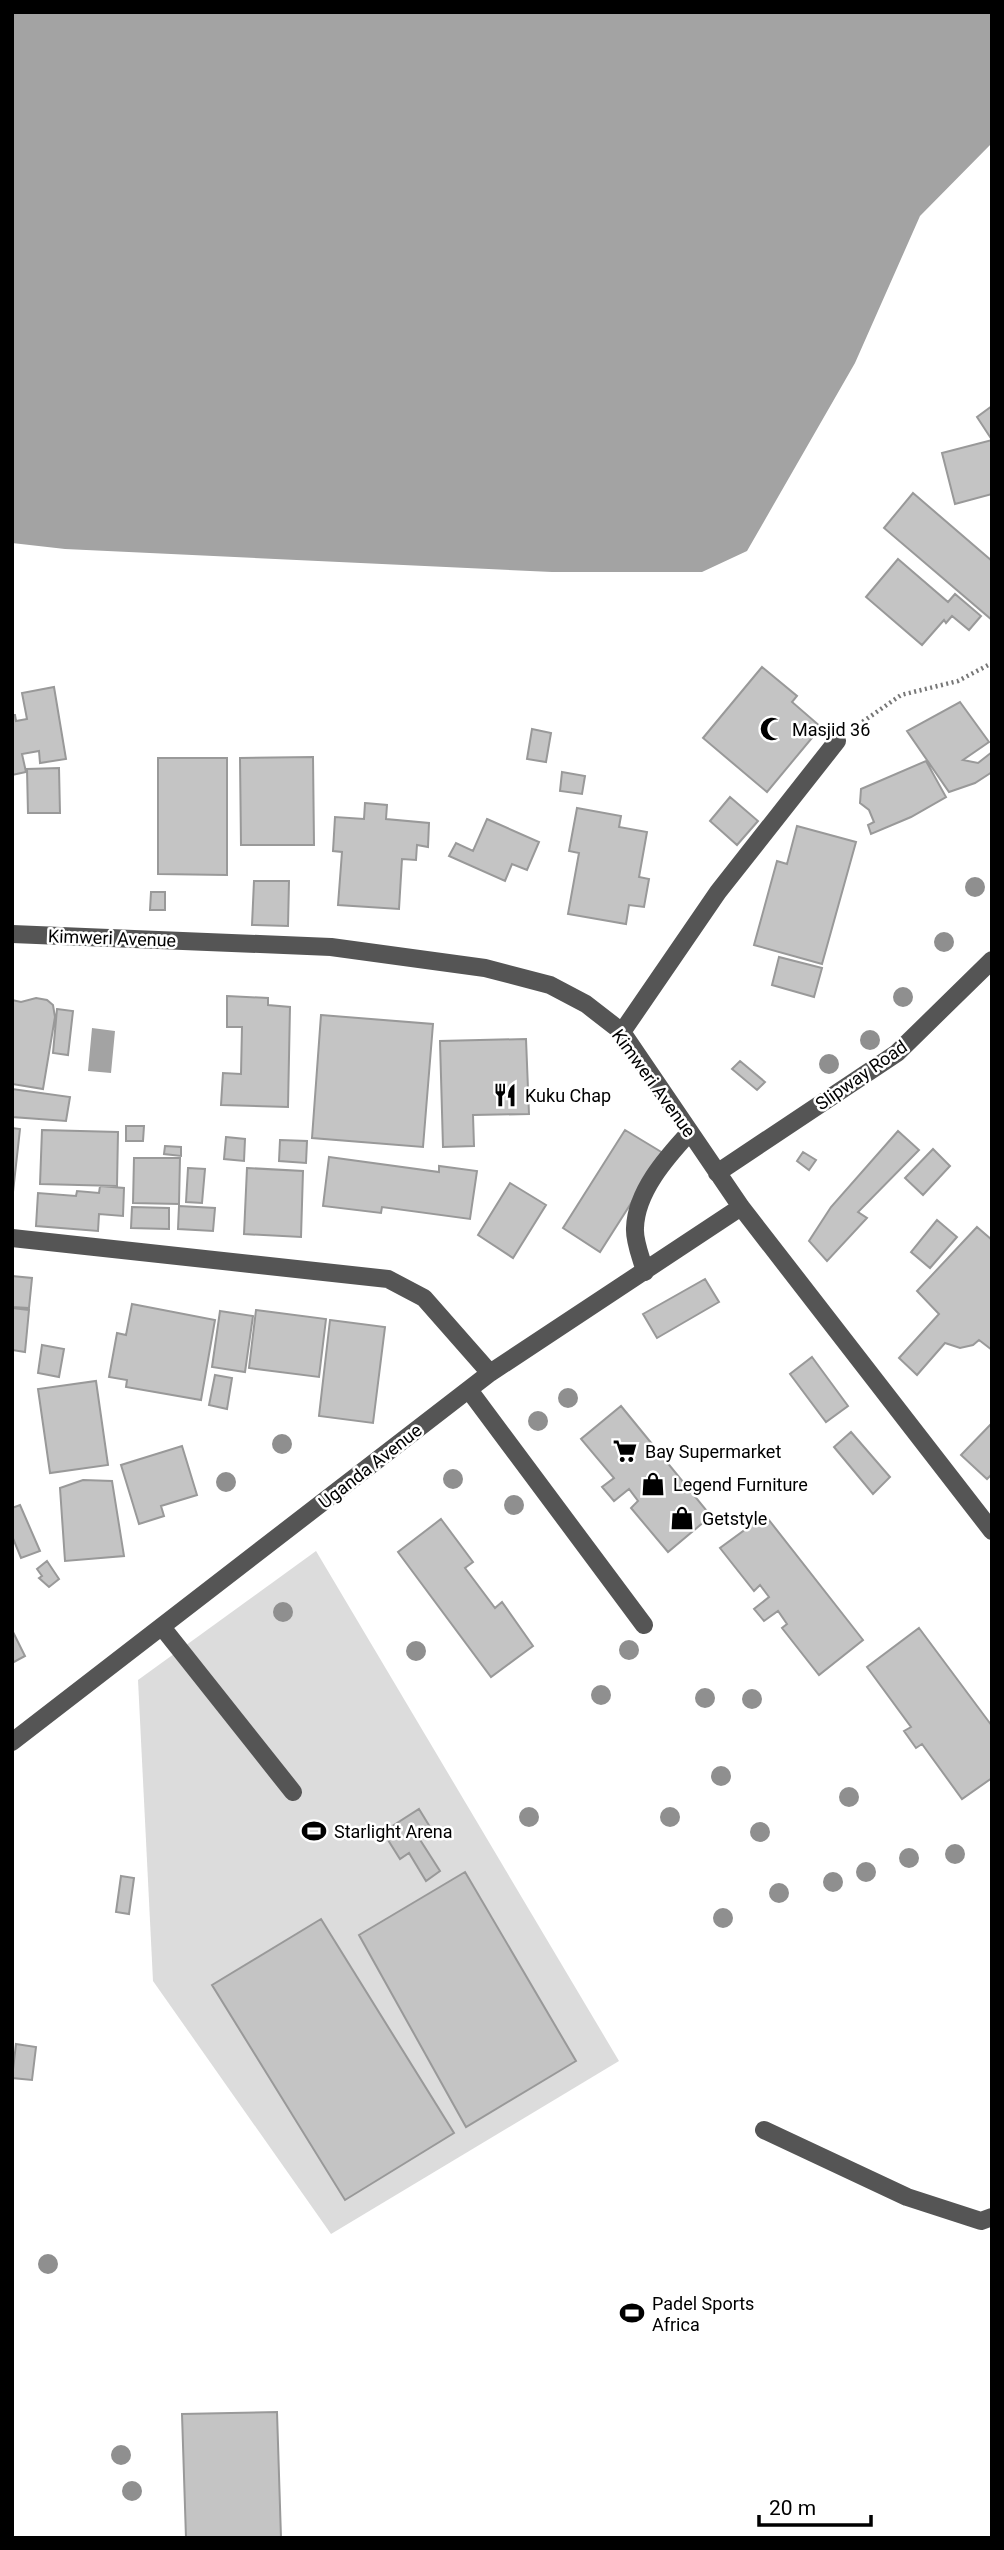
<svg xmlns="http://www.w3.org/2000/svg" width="1004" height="2550" font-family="Roboto,sans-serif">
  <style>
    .green { fill: #dcdcdc }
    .water { fill: #a3a3a3 }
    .building { fill: #c4c4c4; stroke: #999; stroke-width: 2 }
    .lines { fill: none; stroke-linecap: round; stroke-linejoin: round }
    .path { stroke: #777; stroke-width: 4.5; stroke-dasharray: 2 3.5; stroke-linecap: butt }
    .minor { stroke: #555; stroke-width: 18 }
    .tree { fill: #8f8f8f }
    .labels { text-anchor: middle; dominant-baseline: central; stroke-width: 5; stroke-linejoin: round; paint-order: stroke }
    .poi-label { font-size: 18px; fill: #000; stroke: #fff; text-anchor: start }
    .street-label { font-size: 18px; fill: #000; stroke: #fff }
  </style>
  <rect width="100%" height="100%" fill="#fff"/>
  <path class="green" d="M 316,1551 L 619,2061 L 331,2234 L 153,1981 L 138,1680 Z"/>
  <path class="water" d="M 12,12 L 992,12 L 992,143 L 920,216 L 855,363 L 747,551 L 702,572 L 552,572 L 65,549 L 12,543 Z
    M 92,1028 L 115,1031 L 111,1073 L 88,1071 Z"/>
  <path class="building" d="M 992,406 L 992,440 L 977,417 Z
    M 992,440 L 992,494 L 955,504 L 942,453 Z
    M 913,493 L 992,561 L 992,620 L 884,528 Z
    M 898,559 L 948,602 L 955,594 L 981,616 L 969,630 L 952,616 L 946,623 L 944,620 L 922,645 L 866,597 Z
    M 762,667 L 797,696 L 792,702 L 821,727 L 767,792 L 703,738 Z
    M 54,687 L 66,759 L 40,763 L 39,751 L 22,754 L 26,772 L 12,775 L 12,715 L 15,715 L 16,721 L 27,719 L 22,693 Z
    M 960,702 L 989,742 L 963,760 L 978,763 L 992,752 L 992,772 L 975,783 L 949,792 L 907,731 Z
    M 532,729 L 551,733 L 546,762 L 527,759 Z
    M 313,757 L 314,845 L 241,845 L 240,758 Z
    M 158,758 L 227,758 L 227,875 L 158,874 Z
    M 926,761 L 946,797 L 911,817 L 871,834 L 868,825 L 874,822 L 869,810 L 860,803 L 861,789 Z
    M 59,768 L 60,813 L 28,813 L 27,769 Z
    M 562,772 L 585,776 L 582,794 L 560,791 Z
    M 730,797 L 758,821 L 737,845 L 710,821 Z
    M 365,803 L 387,805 L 386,819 L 429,823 L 428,847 L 417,845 L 416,860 L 402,859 L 399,909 L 338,905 L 342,852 L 333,851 L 335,817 L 364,819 Z
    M 577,808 L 621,816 L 619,827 L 647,832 L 639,877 L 649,879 L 644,907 L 629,905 L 626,924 L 568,914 L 579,853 L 569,851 Z
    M 487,819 L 539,842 L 527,870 L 512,864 L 505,881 L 449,856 L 456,843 L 473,851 Z
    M 797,826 L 856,842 L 822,964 L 754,945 L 777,861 L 787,864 Z
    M 254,881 L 289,881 L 288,926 L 252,925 Z
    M 151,892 L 165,892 L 165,910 L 150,910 Z
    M 779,957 L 822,968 L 814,997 L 772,985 Z
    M 227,996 L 268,998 L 268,1005 L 290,1007 L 288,1107 L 221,1105 L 223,1073 L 241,1074 L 242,1027 L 227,1027 Z
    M 36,998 L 47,1000 L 53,1005 L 55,1017 L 43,1089 L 12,1084 L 12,1000 L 21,1002 Z
    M 57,1009 L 73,1011 L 68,1055 L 53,1053 Z
    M 321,1015 L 433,1024 L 423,1147 L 312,1138 Z
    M 526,1039 L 529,1114 L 473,1115 L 474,1146 L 443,1147 L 440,1041 Z
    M 740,1061 L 765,1082 L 757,1090 L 732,1069 Z
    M 12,1089 L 70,1097 L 66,1121 L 12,1117 Z
    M 126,1126 L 144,1126 L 143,1141 L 126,1141 Z
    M 12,1128 L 20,1129 L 13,1192 L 12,1192 Z
    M 42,1130 L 118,1132 L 117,1186 L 40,1184 Z
    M 625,1130 L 663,1153 L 600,1252 L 563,1228 Z
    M 898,1131 L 919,1150 L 858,1212 L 867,1218 L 827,1261 L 809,1241 L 831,1207 Z
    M 226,1137 L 245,1139 L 244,1161 L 224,1159 Z
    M 280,1140 L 307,1141 L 306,1163 L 279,1161 Z
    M 165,1146 L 181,1147 L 181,1156 L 164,1154 Z
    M 933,1149 L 950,1166 L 923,1195 L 905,1178 Z
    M 803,1152 L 816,1160 L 809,1170 L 797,1161 Z
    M 329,1157 L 439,1172 L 439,1166 L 477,1171 L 470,1219 L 382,1207 L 381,1213 L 323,1206 Z
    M 134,1158 L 180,1158 L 179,1204 L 133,1203 Z
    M 188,1168 L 205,1169 L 202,1203 L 186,1202 Z
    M 247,1168 L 303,1171 L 301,1237 L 244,1234 Z
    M 510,1183 L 546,1205 L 513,1258 L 478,1235 Z
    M 100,1186 L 124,1188 L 123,1216 L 99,1214 L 98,1231 L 36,1226 L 38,1193 L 76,1196 L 77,1191 L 99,1193 Z
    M 179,1206 L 215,1208 L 213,1231 L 178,1229 Z
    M 132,1207 L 169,1208 L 169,1229 L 131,1228 Z
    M 937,1220 L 957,1237 L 930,1268 L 911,1252 Z
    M 977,1227 L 992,1240 L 992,1350 L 979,1340 L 973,1345 L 960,1348 L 945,1343 L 917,1375 L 899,1358 L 939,1314 L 917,1291 Z
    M 12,1276 L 32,1278 L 29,1308 L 12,1307 Z
    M 705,1279 L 719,1302 L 657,1338 L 643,1314 Z
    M 132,1304 L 215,1320 L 201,1400 L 126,1387 L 127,1380 L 109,1377 L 117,1333 L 126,1335 Z
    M 12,1308 L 29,1310 L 25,1352 L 12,1350 Z
    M 256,1310 L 326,1319 L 319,1377 L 249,1368 Z
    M 220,1311 L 253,1316 L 245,1372 L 212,1367 Z
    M 330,1320 L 385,1327 L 373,1423 L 319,1416 Z
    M 42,1345 L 64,1349 L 59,1377 L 38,1373 Z
    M 812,1357 L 848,1406 L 826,1422 L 790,1374 Z
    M 215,1375 L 232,1378 L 227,1409 L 209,1405 Z
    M 96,1381 L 108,1465 L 50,1473 L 38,1389 Z
    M 621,1406 L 711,1516 L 668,1552 L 631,1508 L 638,1501 L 629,1489 L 614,1501 L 602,1487 L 614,1478 L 581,1439 Z
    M 992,1423 L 992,1474 L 987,1479 L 961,1455 Z
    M 851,1432 L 890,1477 L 873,1494 L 834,1447 Z
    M 182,1446 L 197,1495 L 161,1506 L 164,1516 L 139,1524 L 121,1465 Z
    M 83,1480 L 112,1481 L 124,1556 L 65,1561 L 60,1488 Z
    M 20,1505 L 40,1551 L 21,1558 L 12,1536 L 12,1508 Z
    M 765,1515 L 863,1640 L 819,1675 L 782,1628 L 787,1624 L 778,1611 L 764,1621 L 754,1609 L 769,1597 L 760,1585 L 754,1591 L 720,1548 Z
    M 441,1519 L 473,1562 L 465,1568 L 495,1608 L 502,1602 L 533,1646 L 491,1677 L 398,1552 Z
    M 47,1561 L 59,1579 L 49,1587 L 39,1578 L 42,1576 L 37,1569 Z
    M 919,1628 L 992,1726 L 992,1778 L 962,1799 L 922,1744 L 916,1748 L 904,1731 L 911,1727 L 867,1667 Z
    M 12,1630 L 25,1656 L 12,1663 Z
    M 419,1809 L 430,1827 L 417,1835 L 440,1871 L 426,1881 L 409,1853 L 400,1859 L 383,1832 Z
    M 465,1872 L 576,2061 L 466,2127 L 359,1935 Z
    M 121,1876 L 134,1878 L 129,1914 L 116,1912 Z
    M 321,1919 L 454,2133 L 345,2200 L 212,1985 Z
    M 16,2044 L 36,2047 L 32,2080 L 12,2078 Z
    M 277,2412 L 281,2538 L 186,2538 L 182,2414 Z"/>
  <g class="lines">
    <path class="path" d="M 858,725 L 901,695 L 958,681 L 992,663"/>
    <path class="minor" d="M 12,934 L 331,947 L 485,968 L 550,985 L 586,1004 L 622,1032 L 741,1207 L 992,1531
      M 622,1032 L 718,892 L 837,741
      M 717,1173 L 897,1053 L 992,960
      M 12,1238 L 388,1279 L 424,1298 L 490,1373
      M 645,1272 C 642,1259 634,1242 635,1228 C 636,1192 666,1158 689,1133
      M 469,1390 L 644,1625
      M 162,1627 L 293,1792
      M 12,1742 L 490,1373 L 741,1207
      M 764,2130 L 907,2197 L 981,2221 L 992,2217"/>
  </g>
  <g class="tree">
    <circle cx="975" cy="887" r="10"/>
    <circle cx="944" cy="942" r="10"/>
    <circle cx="903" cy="997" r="10"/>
    <circle cx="870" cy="1040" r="10"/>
    <circle cx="829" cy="1064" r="10"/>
    <circle cx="568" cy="1398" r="10"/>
    <circle cx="538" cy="1421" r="10"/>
    <circle cx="282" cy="1444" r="10"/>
    <circle cx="453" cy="1479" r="10"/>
    <circle cx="226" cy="1482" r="10"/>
    <circle cx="514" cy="1505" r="10"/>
    <circle cx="283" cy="1612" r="10"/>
    <circle cx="629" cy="1650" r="10"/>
    <circle cx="416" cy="1651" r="10"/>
    <circle cx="601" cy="1695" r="10"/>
    <circle cx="705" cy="1698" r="10"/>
    <circle cx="752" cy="1699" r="10"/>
    <circle cx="721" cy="1776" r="10"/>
    <circle cx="849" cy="1797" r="10"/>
    <circle cx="529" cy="1817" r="10"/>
    <circle cx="670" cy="1817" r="10"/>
    <circle cx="760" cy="1832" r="10"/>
    <circle cx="955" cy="1854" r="10"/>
    <circle cx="909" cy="1858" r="10"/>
    <circle cx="866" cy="1872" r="10"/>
    <circle cx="833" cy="1882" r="10"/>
    <circle cx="779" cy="1893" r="10"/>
    <circle cx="723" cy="1918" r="10"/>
    <circle cx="48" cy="2264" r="10"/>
    <circle cx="121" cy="2455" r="10"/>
    <circle cx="132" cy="2491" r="10"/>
  </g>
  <defs>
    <g id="mosque-bare" transform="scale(1.89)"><path d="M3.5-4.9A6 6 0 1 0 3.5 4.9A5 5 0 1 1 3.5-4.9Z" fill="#000" stroke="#fff" stroke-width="2.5" paint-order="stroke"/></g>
    <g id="restaurant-bare" transform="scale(1.89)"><path d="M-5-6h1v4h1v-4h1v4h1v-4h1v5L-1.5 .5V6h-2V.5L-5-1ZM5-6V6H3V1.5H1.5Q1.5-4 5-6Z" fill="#000" stroke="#fff" stroke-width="2.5" paint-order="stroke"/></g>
    <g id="supermarket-bare" transform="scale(1.89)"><path d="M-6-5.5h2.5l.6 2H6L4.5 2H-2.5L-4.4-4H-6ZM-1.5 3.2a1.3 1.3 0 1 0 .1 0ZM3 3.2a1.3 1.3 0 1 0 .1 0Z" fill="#000" stroke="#fff" stroke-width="2.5" paint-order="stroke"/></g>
    <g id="shop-bare" transform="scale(1.89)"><path d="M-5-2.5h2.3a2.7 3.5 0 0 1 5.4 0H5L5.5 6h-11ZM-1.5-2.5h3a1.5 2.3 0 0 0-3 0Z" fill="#000" stroke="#fff" stroke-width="2.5" paint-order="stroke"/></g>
    <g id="stadium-bare" transform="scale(1.89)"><path d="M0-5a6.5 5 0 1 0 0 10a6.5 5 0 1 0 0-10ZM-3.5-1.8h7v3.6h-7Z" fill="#000" stroke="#fff" stroke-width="2.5" paint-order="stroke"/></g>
  </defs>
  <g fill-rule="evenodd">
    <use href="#mosque-bare" x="772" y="729"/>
    <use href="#restaurant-bare" x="505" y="1095"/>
    <use href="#supermarket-bare" x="625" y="1451"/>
    <use href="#shop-bare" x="653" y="1484"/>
    <use href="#shop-bare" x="682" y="1518"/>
    <use href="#stadium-bare" x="314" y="1831"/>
    <use href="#stadium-bare" x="632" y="2313"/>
  </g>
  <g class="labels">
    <g class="poi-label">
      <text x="792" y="729">Masjid 36</text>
      <text x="525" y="1095">Kuku Chap</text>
      <text x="645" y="1451">Bay Supermarket</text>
      <text x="673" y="1484">Legend Furniture</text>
      <text x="702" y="1518">Getstyle</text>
      <text x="334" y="1831">Starlight Arena</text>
      <text x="652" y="2303">Padel Sports<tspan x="652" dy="21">Africa</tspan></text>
    </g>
    <g class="street-label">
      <text transform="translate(112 938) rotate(2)">Kimweri Avenue</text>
      <text transform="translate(861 1075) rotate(-35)">Slipway Road</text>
      <text transform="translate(654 1083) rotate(54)">Kimweri Avenue</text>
      <text transform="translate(370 1466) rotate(-38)">Uganda Avenue</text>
    </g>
  </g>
  <rect width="1004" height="2550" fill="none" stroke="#000000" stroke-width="28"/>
  <path d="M759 2515v10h112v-10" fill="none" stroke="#000000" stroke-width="3.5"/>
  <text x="769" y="2515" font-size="21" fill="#000000" stroke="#ffffff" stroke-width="5" paint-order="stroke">20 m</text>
</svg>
